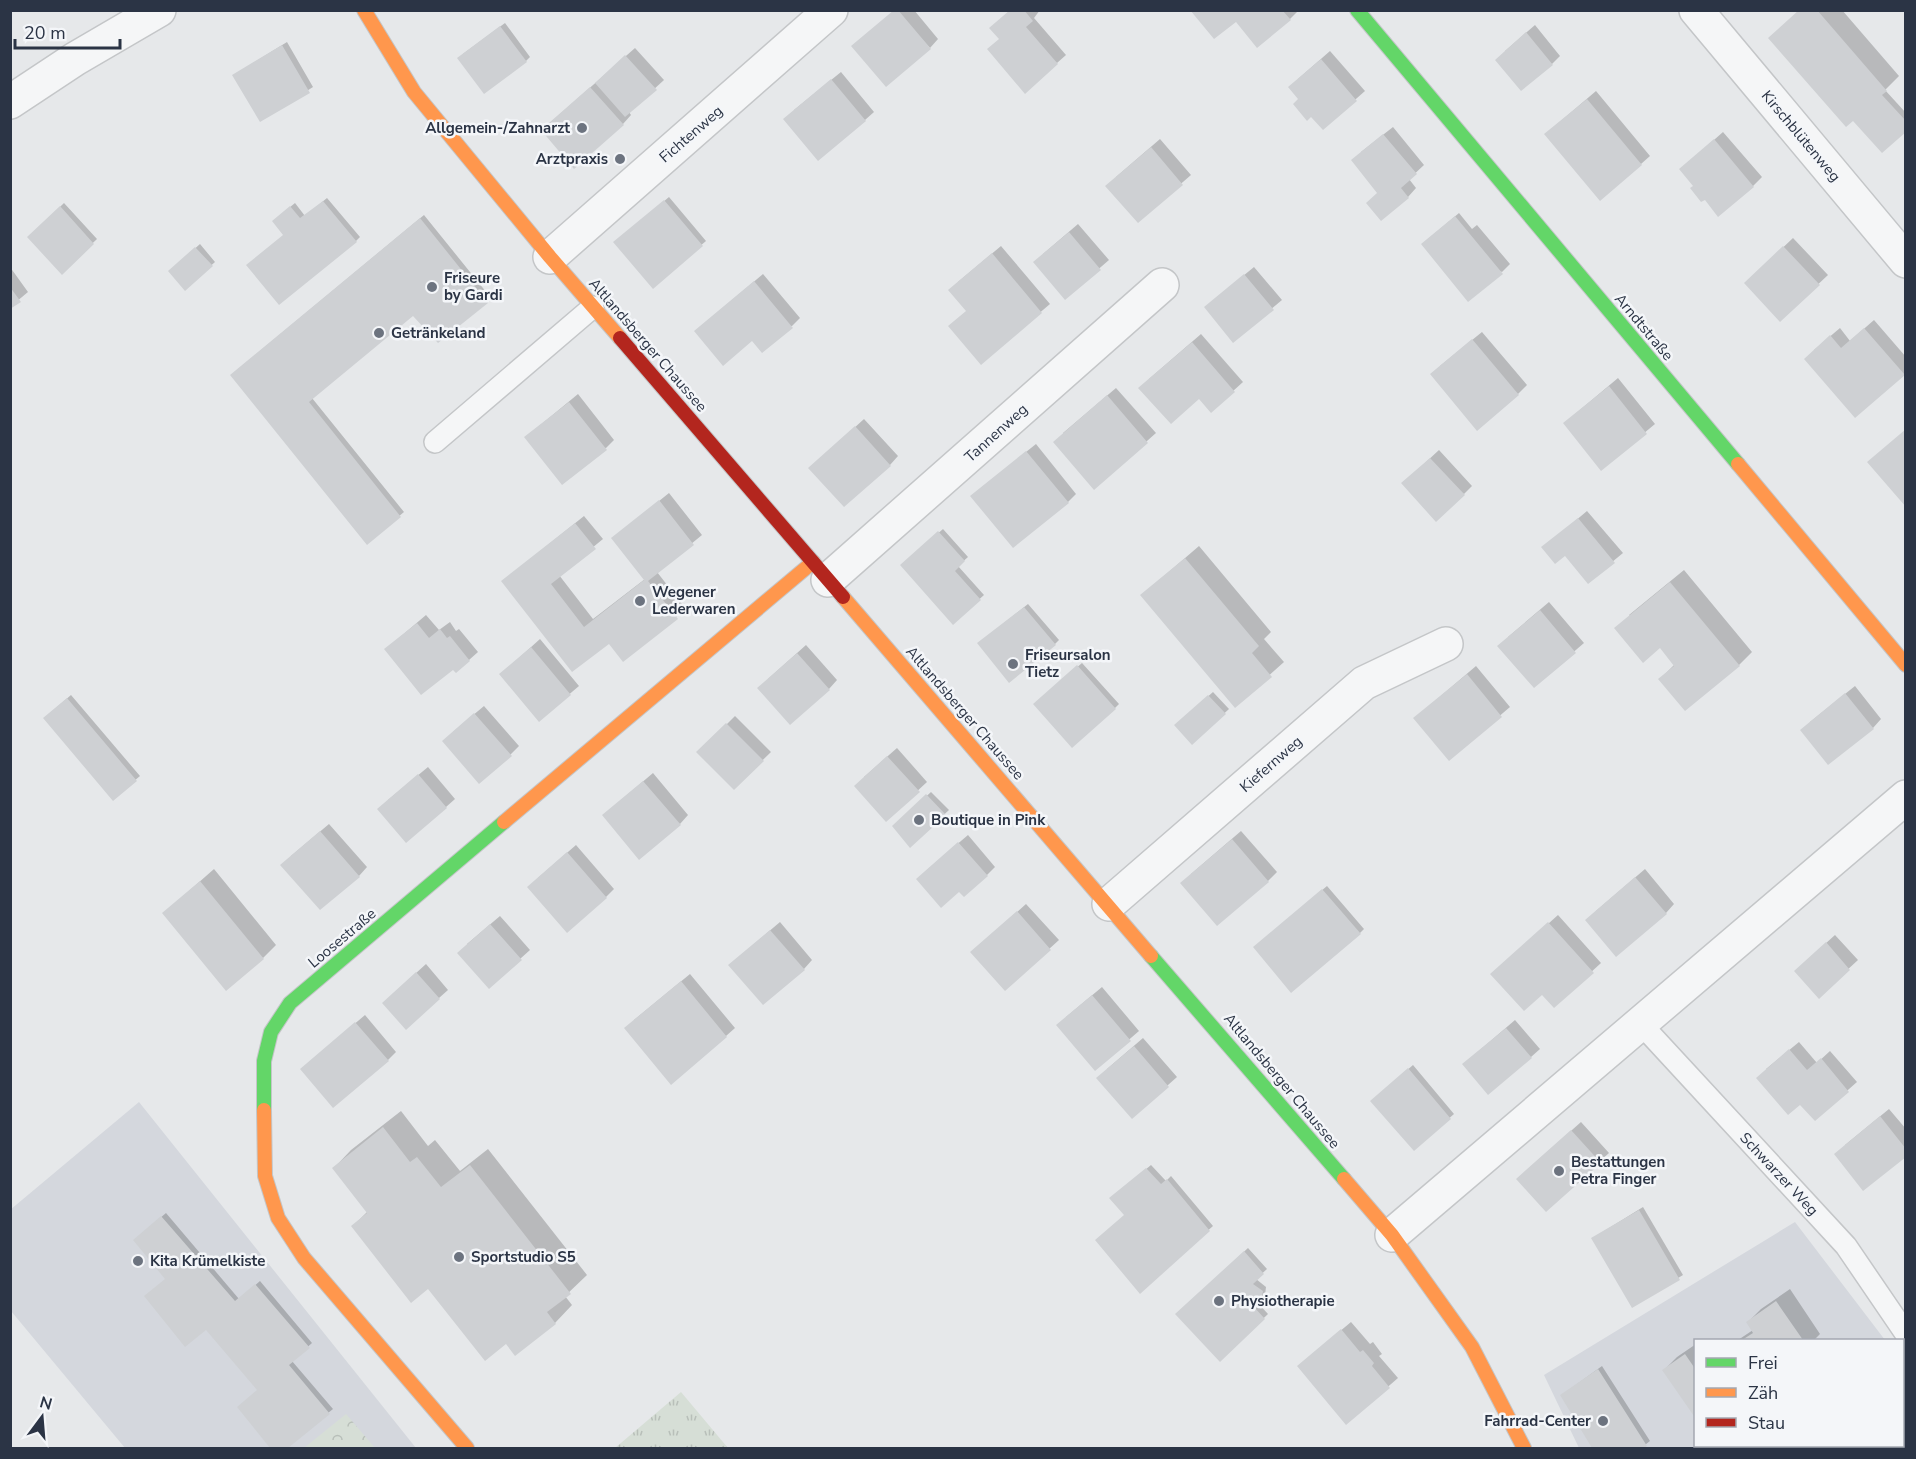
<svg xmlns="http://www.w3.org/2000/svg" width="1916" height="1459" font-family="'Nunito Sans',sans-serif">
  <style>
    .built { fill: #d4d7dd }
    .grass { fill: url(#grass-tufts) }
    .park { fill: url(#park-crowns) }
    .shadow { fill: #0003 }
    .building { fill: #ced0d3 }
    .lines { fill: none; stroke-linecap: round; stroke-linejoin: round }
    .lane-casing { stroke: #c4c6c8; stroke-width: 24 }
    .street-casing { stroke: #c4c6c8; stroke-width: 36 }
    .fast-casing { stroke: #c4c6c8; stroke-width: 16 }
    .slow-casing { stroke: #c4c6c8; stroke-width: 16 }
    .jam-casing { stroke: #c4c6c8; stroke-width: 16 }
    .lane { stroke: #f5f6f7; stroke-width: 21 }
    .street { stroke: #f5f6f7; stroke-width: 33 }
    .fast { stroke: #63d668; stroke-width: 14 }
    .slow { stroke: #ff974d; stroke-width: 14 }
    .jam { stroke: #b3261e; stroke-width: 14 }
    .poi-dot { fill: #6c737f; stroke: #f4f6f9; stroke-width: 2 }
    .labels { text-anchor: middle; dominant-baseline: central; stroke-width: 5; stroke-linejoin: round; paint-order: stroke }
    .poi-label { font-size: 15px; font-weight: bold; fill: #2b3445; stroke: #f4f6f9; text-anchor: start }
    .street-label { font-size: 15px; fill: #2b3445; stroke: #f4f6f9 }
  </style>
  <defs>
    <pattern id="grass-tufts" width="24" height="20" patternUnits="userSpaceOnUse" patternTransform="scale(1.5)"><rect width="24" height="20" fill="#d6ded6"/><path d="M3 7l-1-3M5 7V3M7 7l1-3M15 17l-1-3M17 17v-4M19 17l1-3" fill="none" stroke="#b8bfb9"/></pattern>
    <pattern id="park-crowns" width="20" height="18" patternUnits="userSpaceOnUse" patternTransform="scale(1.5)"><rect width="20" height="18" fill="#d6ded6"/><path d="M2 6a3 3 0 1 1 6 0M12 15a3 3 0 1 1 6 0" fill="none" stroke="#b8bfb9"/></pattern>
  </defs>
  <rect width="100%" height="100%" fill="#e6e8ea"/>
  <path class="built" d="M 139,1102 L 416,1448 L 125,1448 L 11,1311 L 10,1210 Z
    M 1795,1222 L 1885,1340 L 1696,1340 L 1696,1446 L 1902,1446 L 1903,1363 L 1906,1367 L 1905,1448 L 1579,1448 L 1544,1375 Z"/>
  <path class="grass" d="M 681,1392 L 728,1448 L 615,1448 Z"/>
  <path class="park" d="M 346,1414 L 375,1448 L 304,1448 Z"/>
  <path class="shadow" d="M 895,10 L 914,10 L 938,39 L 930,48 Z
    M 1010,10 L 1040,10 L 1034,18 L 1066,55 L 1057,63 L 1000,38 Z
    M 1192,10 L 1298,11 L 1290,19 L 1236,20 Z
    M 1799,10 L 1842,10 L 1899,76 L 1885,90 L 1906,113 L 1906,130 Z
    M 505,23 L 530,57 L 526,61 L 463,54 Z
    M 1535,25 L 1560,56 L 1552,64 L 1505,51 Z
    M 287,42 L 313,87 L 261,120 L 234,75 Z
    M 635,48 L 664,80 L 629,112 L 631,115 L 623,124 L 551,122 Z
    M 1330,51 L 1365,91 L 1323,128 L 1300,99 L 1298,79 Z
    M 841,72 L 874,112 L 865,120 L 794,110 Z
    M 1596,91 L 1650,156 L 1641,164 L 1555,126 Z
    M 1393,127 L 1424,165 L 1409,179 L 1416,188 L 1408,197 L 1379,193 L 1361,152 Z
    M 1723,132 L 1762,177 L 1753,186 L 1695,186 L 1681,169 Z
    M 1160,139 L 1191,175 L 1138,221 L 1116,177 Z
    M 669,197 L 706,241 L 653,286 L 619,239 Z
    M 327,198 L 360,237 L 356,241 L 285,234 L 278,217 L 295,203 L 305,216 Z
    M 64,203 L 97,239 L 62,272 L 29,237 Z
    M 1459,213 L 1472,229 L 1477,225 L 1510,264 L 1502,272 L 1427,240 Z
    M 424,215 L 491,298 L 438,341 L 414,314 L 312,398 L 404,512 L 367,543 L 236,371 Z
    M 1078,224 L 1109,260 L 1065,298 L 1043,254 Z
    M 1793,238 L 1828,275 L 1780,320 L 1746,283 Z
    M 200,244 L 215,262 L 185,289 L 170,271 Z
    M 1001,246 L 1050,304 L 981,363 L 958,282 Z
    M 10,267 L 28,292 L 10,307 Z
    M 1254,267 L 1282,300 L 1233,341 L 1215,299 Z
    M 763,274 L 800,318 L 792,326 L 705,323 Z
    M 1874,320 L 1906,357 L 1906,372 L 1855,416 L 1814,350 L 1840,328 L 1850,341 Z
    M 1482,332 L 1527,385 L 1518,394 L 1440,366 Z
    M 1201,334 L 1243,382 L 1211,411 L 1200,397 L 1149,379 Z
    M 1618,378 L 1655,424 L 1602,468 L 1574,415 Z
    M 1116,388 L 1156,433 L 1094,488 L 1063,433 Z
    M 578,394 L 614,440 L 606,448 L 526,437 Z
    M 864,419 L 898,456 L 890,465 L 819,460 Z
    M 1036,444 L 1076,494 L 1068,502 L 981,488 Z
    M 1439,450 L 1472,486 L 1464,494 L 1412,475 Z
    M 669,493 L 702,535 L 657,572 L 686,609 L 623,660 L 609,642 L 503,581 L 584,516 L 603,539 L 559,575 L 593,619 L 645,579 L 613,538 Z
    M 1587,511 L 1623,553 L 1589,581 L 1565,554 L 1543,548 Z
    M 943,529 L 968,557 L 958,566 L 984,595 L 953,623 L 902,565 Z
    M 1199,546 L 1271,632 L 1264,639 L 1284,662 L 1235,706 L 1142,595 Z
    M 1684,570 L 1752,652 L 1739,665 L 1660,679 L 1675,664 L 1660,646 L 1629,615 Z
    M 1549,602 L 1584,643 L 1534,686 L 1508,637 Z
    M 1028,604 L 1059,640 L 1055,644 L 983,640 Z
    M 426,615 L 439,630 L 450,622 L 456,631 L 459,629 L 478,652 L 469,660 L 386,649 Z
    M 540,639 L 579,686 L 539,720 L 501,674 Z
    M 806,645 L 837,680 L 829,689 L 768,679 Z
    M 1082,663 L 1119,704 L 1115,708 L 1039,700 Z
    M 1476,666 L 1510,707 L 1449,759 L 1415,718 Z
    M 1855,686 L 1881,719 L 1873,728 L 1810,722 Z
    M 1213,692 L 1229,709 L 1192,743 L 1176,725 Z
    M 71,695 L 140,776 L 113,799 L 49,714 Z
    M 484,706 L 519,746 L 510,755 L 453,732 Z
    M 735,716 L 771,752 L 734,788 L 699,752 Z
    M 897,748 L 927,782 L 886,820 L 864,777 Z
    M 428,767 L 455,799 L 446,807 L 388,800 Z
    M 653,773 L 688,815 L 680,824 L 613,807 Z
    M 931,792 L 949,810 L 910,846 L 894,826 Z
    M 329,824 L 367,867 L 359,876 L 291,856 Z
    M 1241,831 L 1277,872 L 1268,881 L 1191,874 Z
    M 968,835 L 995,867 L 987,875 L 927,870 Z
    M 576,845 L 614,889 L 606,897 L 538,878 Z
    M 214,869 L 276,945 L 263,958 L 164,913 Z
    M 1645,869 L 1674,904 L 1666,913 L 1596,911 Z
    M 1327,886 L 1364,929 L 1360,933 L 1258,944 Z
    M 1026,904 L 1059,940 L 1005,989 L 981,944 Z
    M 1558,915 L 1601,963 L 1554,1006 L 1542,993 L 1501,966 Z
    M 500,916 L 530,950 L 489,987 L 467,944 Z
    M 780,922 L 812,960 L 804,969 L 739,957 Z
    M 1835,935 L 1858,960 L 1819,996 L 1805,962 Z
    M 426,964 L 448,990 L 439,998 L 393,994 Z
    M 690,974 L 735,1028 L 726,1036 L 634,1020 Z
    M 1102,987 L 1139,1031 L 1095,1069 L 1066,1017 Z
    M 365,1015 L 396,1052 L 388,1060 L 311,1061 Z
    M 1515,1020 L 1540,1049 L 1531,1057 L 1473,1056 Z
    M 1143,1038 L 1177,1077 L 1132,1117 L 1107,1069 Z
    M 1799,1042 L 1817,1063 L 1830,1051 L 1857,1082 L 1815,1119 L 1766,1069 Z
    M 1413,1065 L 1454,1114 L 1414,1149 L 1376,1097 Z
    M 1889,1109 L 1906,1129 L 1906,1156 L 1845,1145 Z
    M 401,1111 L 428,1146 L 435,1140 L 460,1171 L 488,1149 L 587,1275 L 565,1296 L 572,1305 L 555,1323 L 507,1342 L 429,1287 L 353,1226 L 368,1211 L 334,1168 L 351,1150 Z
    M 1581,1122 L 1609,1153 L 1546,1210 L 1527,1170 Z
    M 1151,1165 L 1166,1181 L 1171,1176 L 1213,1226 L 1140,1291 L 1126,1215 L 1115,1195 Z
    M 1643,1207 L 1683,1275 L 1632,1306 L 1593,1238 Z
    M 166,1213 L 239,1299 L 260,1281 L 312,1343 L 292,1361 L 333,1409 L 285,1448 L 272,1448 L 239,1407 L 258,1390 L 139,1236 Z
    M 1248,1248 L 1267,1269 L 1256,1279 L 1266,1287 L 1265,1295 L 1257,1302 L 1268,1314 L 1220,1360 L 1177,1314 Z
    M 1790,1289 L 1820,1334 L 1814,1340 L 1738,1340 L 1753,1330 L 1748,1322 L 1761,1309 Z
    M 1351,1322 L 1370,1344 L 1373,1342 L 1382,1354 L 1379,1356 L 1398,1378 L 1346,1423 L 1308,1358 Z
    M 1696,1344 L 1696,1416 L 1664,1370 L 1677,1357 Z
    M 1602,1366 L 1650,1441 L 1641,1448 L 1594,1448 L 1562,1395 Z"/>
  <path class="building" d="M 894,10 L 898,10 L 931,49 L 886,87 L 851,46 Z
    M 1010,10 L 1024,10 L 1033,21 L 1026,27 L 1058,64 L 1025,94 L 987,49 L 999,39 L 989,28 Z
    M 1190,10 L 1282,10 L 1291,20 L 1257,48 L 1236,22 L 1214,39 Z
    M 1799,10 L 1817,10 L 1887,91 L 1882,95 L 1906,121 L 1906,132 L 1882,153 L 1853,121 L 1846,127 L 1768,38 Z
    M 500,26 L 527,62 L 484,94 L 457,58 Z
    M 1526,32 L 1553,65 L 1521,91 L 1495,60 Z
    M 282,45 L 310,93 L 260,122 L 232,75 Z
    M 625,55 L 657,90 L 625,117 L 595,83 Z
    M 1321,59 L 1357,101 L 1323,130 L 1311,117 L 1307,121 L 1293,104 L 1298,99 L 1288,87 Z
    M 831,79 L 866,121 L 818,161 L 783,119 Z
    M 590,87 L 624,125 L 574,169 L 541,130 Z
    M 1587,99 L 1642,165 L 1600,201 L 1544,134 Z
    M 1383,134 L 1417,174 L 1401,188 L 1409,198 L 1381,221 L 1366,203 L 1377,193 L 1351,160 Z
    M 1714,139 L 1754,187 L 1718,217 L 1705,200 L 1701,202 L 1690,188 L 1693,186 L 1679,169 Z
    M 1151,147 L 1183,185 L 1138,223 L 1105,186 Z
    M 664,200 L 703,246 L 653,289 L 613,242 Z
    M 323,201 L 357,242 L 279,305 L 246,265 L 283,235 L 272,221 L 290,206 L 300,218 Z
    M 60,206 L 94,244 L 62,275 L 27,237 Z
    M 1455,216 L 1503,274 L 1468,302 L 1421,244 Z
    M 420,218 L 488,303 L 438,343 L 413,316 L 309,402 L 401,517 L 367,545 L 230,375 Z
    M 1069,232 L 1101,270 L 1065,300 L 1033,262 Z
    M 1783,246 L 1820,285 L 1780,322 L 1744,283 Z
    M 195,247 L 213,266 L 185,291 L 168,271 Z
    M 992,253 L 1042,313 L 981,365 L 948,326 L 966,311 L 948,290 Z
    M 1244,274 L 1274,310 L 1233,343 L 1204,307 Z
    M 754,281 L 793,328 L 762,353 L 752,341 L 723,366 L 694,331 Z
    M 10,287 L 21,302 L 10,309 Z
    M 1864,328 L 1905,375 L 1855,418 L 1804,359 L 1830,335 L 1841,348 Z
    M 1472,339 L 1519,395 L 1477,431 L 1430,374 Z
    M 1192,342 L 1235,392 L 1211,413 L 1199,399 L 1171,424 L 1138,388 Z
    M 1609,386 L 1647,434 L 1601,471 L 1563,423 Z
    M 1107,395 L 1148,443 L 1094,490 L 1053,442 Z
    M 569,402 L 607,450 L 562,485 L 524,437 Z
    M 855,426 L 891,466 L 844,507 L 808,468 Z
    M 1906,429 L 1906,507 L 1867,462 Z
    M 1026,451 L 1069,503 L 1013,548 L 970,496 Z
    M 1430,458 L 1465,495 L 1436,522 L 1401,483 Z
    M 659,500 L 694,545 L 648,581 L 678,619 L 623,662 L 609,644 L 572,672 L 501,581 L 575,523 L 596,549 L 551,584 L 584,627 L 644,580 L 611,538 Z
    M 1578,518 L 1615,563 L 1588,584 L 1565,556 L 1555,564 L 1541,547 Z
    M 938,531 L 965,561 L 955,571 L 981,600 L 953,625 L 900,565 Z
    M 1185,558 L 1259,646 L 1252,653 L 1272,677 L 1235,708 L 1140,595 Z
    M 1670,582 L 1740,666 L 1685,711 L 1658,679 L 1674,666 L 1660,648 L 1643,663 L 1614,628 Z
    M 1024,607 L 1056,645 L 1009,683 L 977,643 Z
    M 1540,610 L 1576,653 L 1534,688 L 1497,646 Z
    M 417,623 L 429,638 L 440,629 L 447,638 L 450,636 L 470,661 L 456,673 L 453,670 L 421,695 L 384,649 Z
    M 531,647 L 571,695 L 539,722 L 499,674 Z
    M 797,653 L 830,690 L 790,725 L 757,688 Z
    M 1077,665 L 1116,709 L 1072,748 L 1033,704 Z
    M 1467,674 L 1502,717 L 1449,761 L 1413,718 Z
    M 1845,693 L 1874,729 L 1828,765 L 1800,730 Z
    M 1208,695 L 1226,714 L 1192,745 L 1174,725 Z
    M 67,698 L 137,781 L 113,801 L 43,718 Z
    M 474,713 L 512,756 L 479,784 L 442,741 Z
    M 726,723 L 764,761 L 734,790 L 696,752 Z
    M 887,756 L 920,792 L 886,822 L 854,786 Z
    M 418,774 L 447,808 L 406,843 L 377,809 Z
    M 643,781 L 681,825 L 639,860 L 602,815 Z
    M 926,794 L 946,815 L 910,848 L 892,826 Z
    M 320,831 L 360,877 L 320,910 L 280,865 Z
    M 1232,839 L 1269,882 L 1217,926 L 1180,883 Z
    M 958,842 L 988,876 L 964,897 L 959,892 L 941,908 L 916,879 Z
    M 567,852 L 607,898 L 567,933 L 527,887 Z
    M 1635,877 L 1667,914 L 1616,957 L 1585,920 Z
    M 200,881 L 264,959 L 226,991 L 162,913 Z
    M 1322,889 L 1361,934 L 1291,993 L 1253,947 Z
    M 1017,911 L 1051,950 L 1005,991 L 970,952 Z
    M 1548,922 L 1594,973 L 1554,1008 L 1542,995 L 1524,1011 L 1490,974 Z
    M 490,924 L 522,960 L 489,989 L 457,953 Z
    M 770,930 L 805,970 L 763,1005 L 728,965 Z
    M 1826,942 L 1850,970 L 1819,999 L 1794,971 Z
    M 416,972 L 440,999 L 406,1030 L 382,1003 Z
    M 681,981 L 727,1037 L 671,1085 L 624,1028 Z
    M 1092,995 L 1131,1041 L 1095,1071 L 1056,1025 Z
    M 355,1022 L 389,1061 L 333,1108 L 300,1069 Z
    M 1506,1028 L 1532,1058 L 1488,1095 L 1462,1064 Z
    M 1134,1046 L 1169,1087 L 1132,1119 L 1096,1078 Z
    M 1789,1049 L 1807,1070 L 1821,1058 L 1849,1092 L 1815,1121 L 1800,1105 L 1788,1115 L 1756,1078 Z
    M 1408,1068 L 1451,1119 L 1414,1151 L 1370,1101 Z
    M 1880,1116 L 1906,1149 L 1906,1157 L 1863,1191 L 1834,1154 Z
    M 383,1127 L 410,1162 L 417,1157 L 441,1187 L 470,1165 L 571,1294 L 547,1312 L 556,1324 L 515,1356 L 506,1344 L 485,1361 L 428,1289 L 411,1303 L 351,1226 L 367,1213 L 332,1168 Z
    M 1571,1130 L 1601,1163 L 1546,1212 L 1516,1179 Z
    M 1146,1168 L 1161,1184 L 1167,1179 L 1210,1231 L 1140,1294 L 1095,1240 L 1124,1215 L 1109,1198 Z
    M 1639,1210 L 1680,1280 L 1632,1308 L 1591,1238 Z
    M 161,1216 L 235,1301 L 255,1284 L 310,1348 L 289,1365 L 330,1414 L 288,1448 L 270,1448 L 237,1407 L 257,1390 L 206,1330 L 185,1347 L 144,1296 L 165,1279 L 133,1240 Z
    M 1244,1251 L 1264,1274 L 1253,1284 L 1263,1291 L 1261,1301 L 1254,1307 L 1265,1319 L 1220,1362 L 1175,1314 Z
    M 1776,1301 L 1803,1340 L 1742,1340 L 1753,1333 L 1746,1322 Z
    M 1341,1329 L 1360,1352 L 1363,1350 L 1374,1363 L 1372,1366 L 1390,1388 L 1346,1425 L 1297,1366 Z
    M 1685,1354 L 1696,1370 L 1696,1419 L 1662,1370 Z
    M 1598,1369 L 1647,1446 L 1644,1448 L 1592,1448 L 1560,1395 Z"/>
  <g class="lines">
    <g class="lane-casing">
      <path id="lane" d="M 435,442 L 593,307
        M 1641,1024 L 1846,1246 L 1906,1334"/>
    </g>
    <g class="street-casing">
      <path id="street" d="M 1696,10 L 1906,261
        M 10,102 L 75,59 L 159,10
        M 550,257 L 831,10
        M 828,580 L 1162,285
        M 1109,904 L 1364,683 L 1446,644
        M 1392,1235 L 1906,797"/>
    </g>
    <g class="fast-casing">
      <path id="fast" d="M 1357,10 L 1738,464
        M 1151,956 L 1344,1179
        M 264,1110 L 264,1061 L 271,1032 L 290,1003 L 504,822"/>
    </g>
    <g class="slow-casing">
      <path id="slow" d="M 364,10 L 414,92 L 550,257 L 620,338
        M 1738,464 L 1906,665
        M 843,597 L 1151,956
        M 504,822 L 813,562
        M 264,1110 L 265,1176 L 278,1218 L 304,1258 L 467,1448
        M 1344,1179 L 1392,1235 L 1472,1347 L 1524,1448"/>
    </g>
    <g class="jam-casing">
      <path id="jam" d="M 620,338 L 843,597"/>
    </g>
    <use href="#lane" class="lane"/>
    <use href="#street" class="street"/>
    <use href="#fast" class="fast"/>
    <use href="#slow" class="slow"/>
    <use href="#jam" class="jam"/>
  </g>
  <g class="poi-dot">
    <circle cx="582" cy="128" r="6"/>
    <circle cx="620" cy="159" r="6"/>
    <circle cx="432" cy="287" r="6"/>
    <circle cx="379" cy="333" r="6"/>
    <circle cx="640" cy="601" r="6"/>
    <circle cx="1013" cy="664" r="6"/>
    <circle cx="919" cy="820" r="6"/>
    <circle cx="1559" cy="1171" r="6"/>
    <circle cx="459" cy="1257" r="6"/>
    <circle cx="138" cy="1261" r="6"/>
    <circle cx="1219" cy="1301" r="6"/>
    <circle cx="1603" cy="1421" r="6"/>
  </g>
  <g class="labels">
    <g class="poi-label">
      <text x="570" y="128" text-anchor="end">Allgemein-/Zahnarzt</text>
      <text x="608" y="159" text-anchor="end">Arztpraxis</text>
      <text x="444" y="278">Friseure<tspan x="444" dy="17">by Gardi</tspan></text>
      <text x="391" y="333">Getränkeland</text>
      <text x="652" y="592">Wegener<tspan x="652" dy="17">Lederwaren</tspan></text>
      <text x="1025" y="655">Friseursalon<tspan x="1025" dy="17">Tietz</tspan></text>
      <text x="931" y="820">Boutique in Pink</text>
      <text x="1571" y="1162">Bestattungen<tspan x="1571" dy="17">Petra Finger</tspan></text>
      <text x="471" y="1257">Sportstudio S5</text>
      <text x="150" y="1261">Kita Krümelkiste</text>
      <text x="1231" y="1301">Physiotherapie</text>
      <text x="1591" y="1421" text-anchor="end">Fahrrad-Center</text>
    </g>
    <g class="street-label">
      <text transform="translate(691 134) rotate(-41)">Fichtenweg</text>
      <text transform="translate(1801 136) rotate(50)">Kirschblütenweg</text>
      <text transform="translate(1644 327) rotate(50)">Arndtstraße</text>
      <text transform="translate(648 345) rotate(49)">Altlandsberger Chaussee</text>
      <text transform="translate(996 433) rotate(-42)">Tannenweg</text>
      <text transform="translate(965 713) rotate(49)">Altlandsberger Chaussee</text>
      <text transform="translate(1271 764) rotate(-41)">Kiefernweg</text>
      <text transform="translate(342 938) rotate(-40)">Loosestraße</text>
      <text transform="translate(1282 1081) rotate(50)">Altlandsberger Chaussee</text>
      <text transform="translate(1779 1174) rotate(47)">Schwarzer Weg</text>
    </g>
  </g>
  <rect width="1916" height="1459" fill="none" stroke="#2b3445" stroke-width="24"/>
  <rect x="1694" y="1339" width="210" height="108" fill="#f4f6f9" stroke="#a4a8b1" stroke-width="1.5"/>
  <rect x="1706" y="1358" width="30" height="9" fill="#63d668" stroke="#a4a8b1" stroke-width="1.5"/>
  <text x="1748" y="1369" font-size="18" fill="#2b3445">Frei</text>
  <rect x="1706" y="1388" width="30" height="9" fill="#ff974d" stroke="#a4a8b1" stroke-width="1.5"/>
  <text x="1748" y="1399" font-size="18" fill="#2b3445">Zäh</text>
  <rect x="1706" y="1418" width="30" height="9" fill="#b3261e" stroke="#a4a8b1" stroke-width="1.5"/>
  <text x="1748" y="1429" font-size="18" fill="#2b3445">Stau</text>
  <g transform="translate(42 1417) rotate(16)" stroke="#f4f6f9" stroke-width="4.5" paint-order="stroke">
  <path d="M0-4.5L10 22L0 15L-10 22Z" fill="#2b3445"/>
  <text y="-9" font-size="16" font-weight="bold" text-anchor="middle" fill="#2b3445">N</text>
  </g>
  <path d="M15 39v9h105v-9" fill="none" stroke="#2b3445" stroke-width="3"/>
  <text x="24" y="39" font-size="18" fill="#2b3445" stroke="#f4f6f9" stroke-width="4.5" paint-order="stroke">20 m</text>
</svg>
